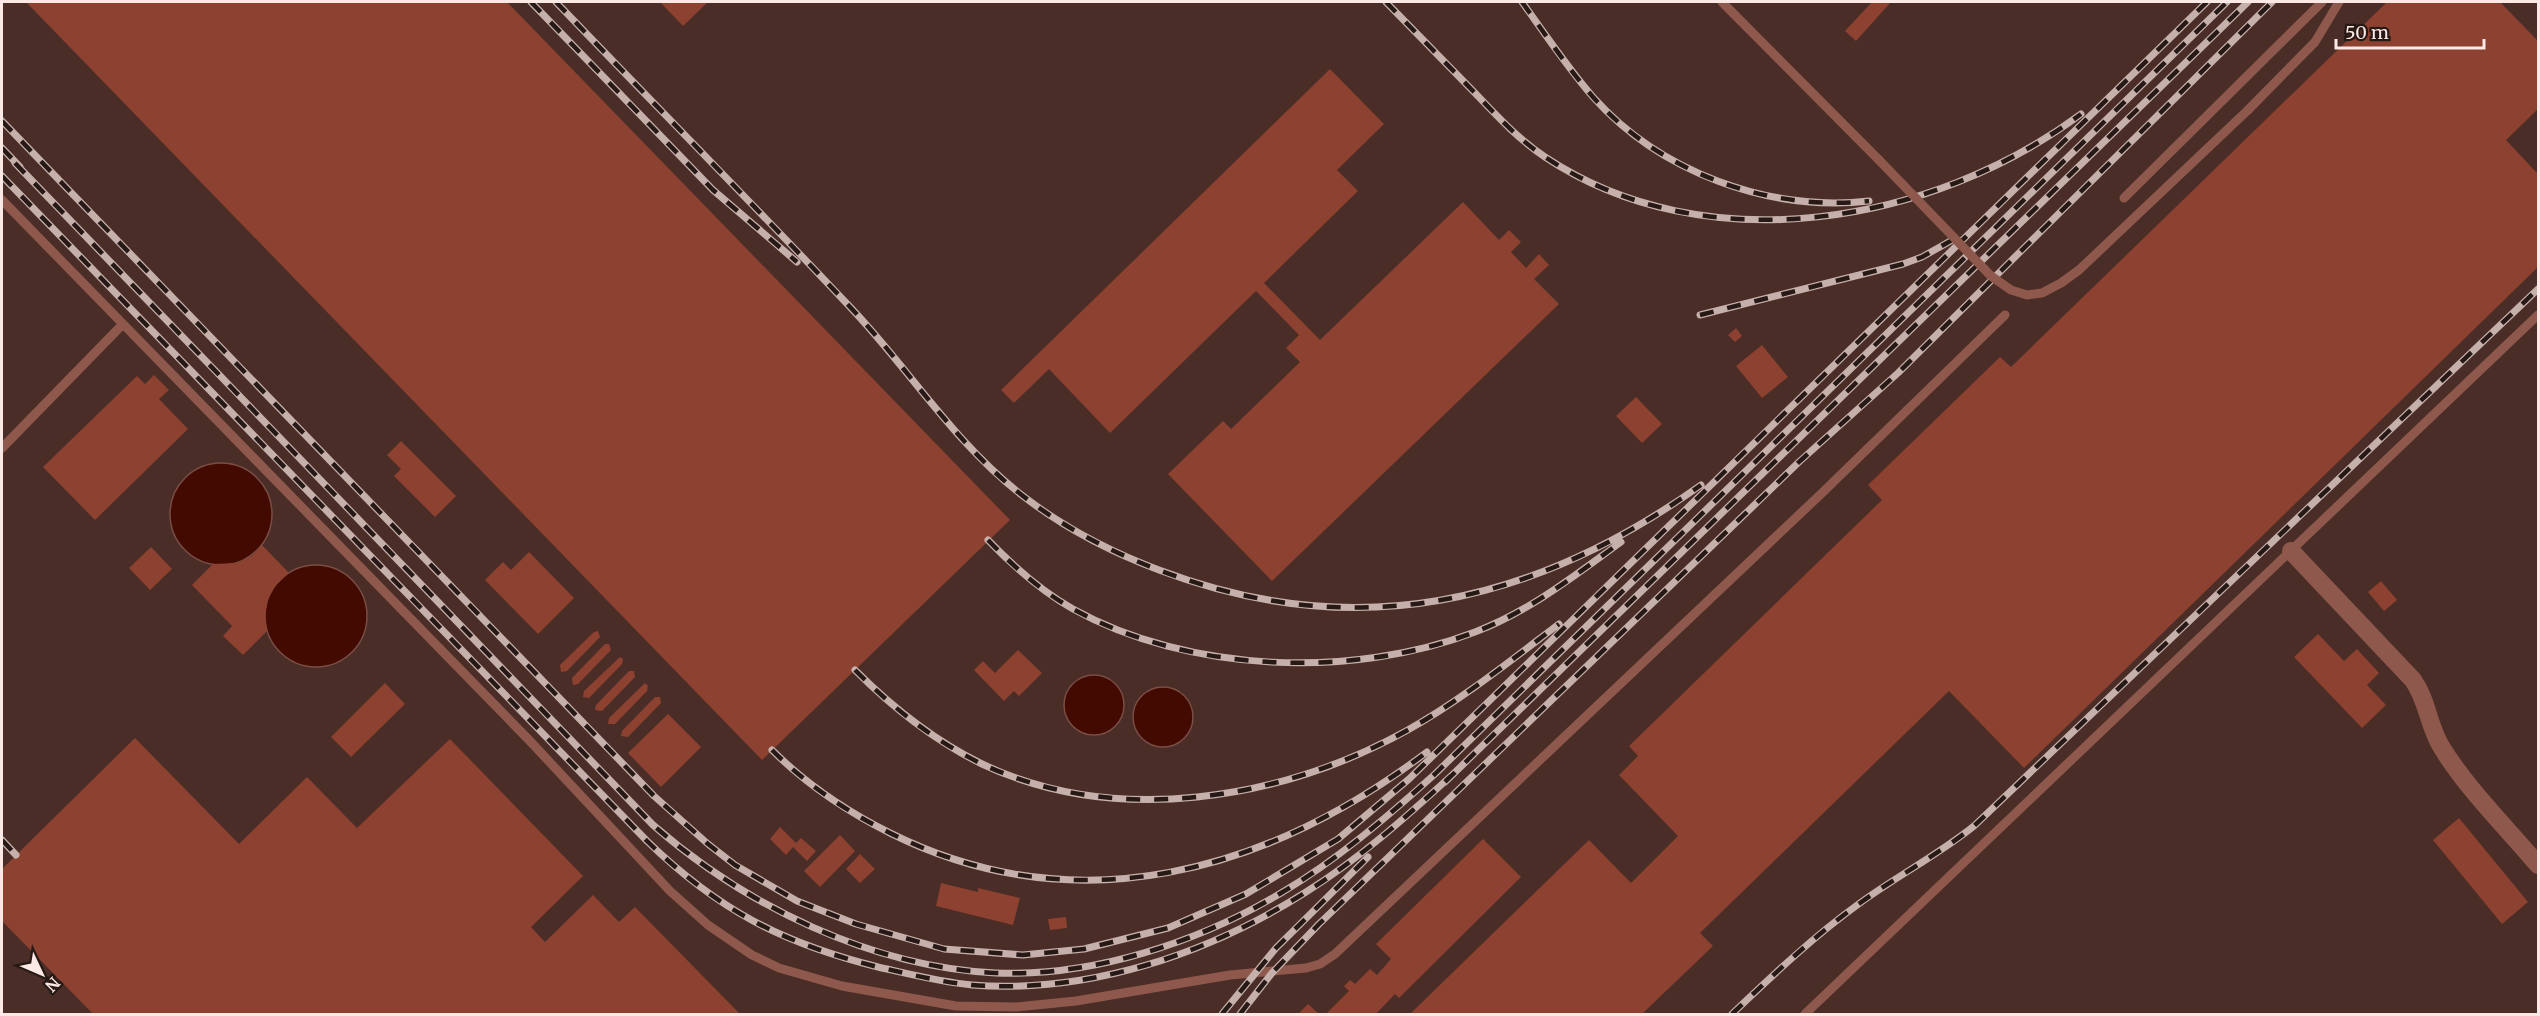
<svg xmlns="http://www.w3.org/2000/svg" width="2540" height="1016" font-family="Merriweather,serif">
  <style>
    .water { fill: #420a01; stroke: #7a4d45; stroke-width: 1.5 }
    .building { fill: #8d4130 }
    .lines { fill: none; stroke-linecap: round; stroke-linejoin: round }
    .lane { stroke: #8f584c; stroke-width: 9 }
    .street { stroke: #8f584c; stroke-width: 18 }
    .rail-casing { stroke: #c6b0ab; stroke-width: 7 }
    .rail { stroke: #271916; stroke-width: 4.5; stroke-dasharray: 14; stroke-linecap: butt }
    .lane-bridge { stroke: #8f584c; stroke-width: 9 }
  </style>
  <rect width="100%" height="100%" fill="#4a2d26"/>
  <path class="water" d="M170 514a51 51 0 1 1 102 0a51 51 0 1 1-102 0Z
    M265 616a51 51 0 1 1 102 0a51 51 0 1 1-102 0Z
    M1064 705a30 30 0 1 1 60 0a30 30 0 1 1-60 0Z
    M1133 717a30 30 0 1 1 60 0a30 30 0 1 1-60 0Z"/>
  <path class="building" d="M 26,2 L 507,2 L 1010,520 L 762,760 Z
    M 660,2 L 708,2 L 683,26 Z
    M 1872,2 L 1891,2 L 1856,41 L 1845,31 Z
    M 2387,2 L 2500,2 L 2538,41 L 2538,109 L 2506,140 L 2538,174 L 2538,267 L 2024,768 L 1949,691 L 1700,933 L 1713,946 L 1642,1014 L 1410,1014 L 1589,840 L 1631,883 L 1678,836 L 1619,775 L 1638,756 L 1629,746 L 1882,500 L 1868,485 L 2000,357 L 2011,367 Z
    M 1330,69 L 1384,124 L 1337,170 L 1358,191 L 1264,283 L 1320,340 L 1463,202 L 1499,240 L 1509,230 L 1521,242 L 1511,252 L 1526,268 L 1539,254 L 1549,265 L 1534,279 L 1559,304 L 1272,581 L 1168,474 L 1223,421 L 1231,429 L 1300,362 L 1286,348 L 1299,335 L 1256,291 L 1110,433 L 1049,369 L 1014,403 L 1001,390 Z
    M 1736,328 L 1742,336 L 1735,342 L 1728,335 Z
    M 1762,345 L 1788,377 L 1762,398 L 1736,366 Z
    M 154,375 L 169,390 L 159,399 L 188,429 L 95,520 L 43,467 L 137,376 L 145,384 Z
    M 1636,397 L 1662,424 L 1642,443 L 1616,416 Z
    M 401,441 L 456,496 L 435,517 L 394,476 L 401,469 L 387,455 Z
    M 262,545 L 289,573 L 276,585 L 268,599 L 265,615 L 267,631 L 243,655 L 223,636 L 232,626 L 192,585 L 213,564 L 237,563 L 252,556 Z
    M 151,547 L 172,569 L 150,590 L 129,568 Z
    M 529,552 L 574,598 L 538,634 L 485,580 L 503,562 L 511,570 Z
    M 2381,581 L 2397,600 L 2384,611 L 2368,592 Z
    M 598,631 L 600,637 L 567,671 L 561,672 L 560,665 L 594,632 Z
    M 2318,634 L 2344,661 L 2357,649 L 2379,673 L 2367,685 L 2386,705 L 2362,728 L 2294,657 Z
    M 609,644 L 611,650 L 578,684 L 573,685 L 572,678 L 605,644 Z
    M 1018,650 L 1042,673 L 1019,696 L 1014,691 L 1004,701 L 974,670 L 983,661 L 995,673 Z
    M 620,657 L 623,659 L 622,664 L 589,698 L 583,697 L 584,691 Z
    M 629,671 L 634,671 L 635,677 L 602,711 L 595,710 L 596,705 Z
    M 385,683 L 405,704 L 351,757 L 331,737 Z
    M 645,683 L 648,686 L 647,691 L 615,724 L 608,724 L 609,718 Z
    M 655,697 L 660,697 L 661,703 L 628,737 L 621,736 L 622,731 Z
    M 668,714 L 701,747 L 661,787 L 628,753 Z
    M 135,738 L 239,844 L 307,777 L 357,828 L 450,739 L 583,876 L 531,927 L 545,942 L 593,895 L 619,922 L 635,907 L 740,1014 L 93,1014 L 2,921 L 2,869 Z
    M 2459,818 L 2528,902 L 2502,924 L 2433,840 Z
    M 780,827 L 796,843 L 801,838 L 816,851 L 807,861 L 793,847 L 786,855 L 770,839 Z
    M 840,835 L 855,851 L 820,887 L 804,871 Z
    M 1483,839 L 1521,877 L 1399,998 L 1395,994 L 1376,1014 L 1326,1014 L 1349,991 L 1344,986 L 1350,980 L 1355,984 L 1370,969 L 1377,975 L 1391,959 L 1376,944 Z
    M 860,854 L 875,869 L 860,883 L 846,869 Z
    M 941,883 L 978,892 L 978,888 L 1020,898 L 1013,925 L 936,906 Z
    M 1066,917 L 1067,928 L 1050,930 L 1048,919 Z
    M 1308,1004 L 1319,1014 L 1298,1014 Z"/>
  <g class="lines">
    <path class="lane" d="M 1722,2 L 1879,160
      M 2248,110 L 2315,42 L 2339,2
      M 2124,198 L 2322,2
      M 2,200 L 529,740 L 670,891 L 708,925 L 752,955 L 779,968 L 842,986 L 956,1006 L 1016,1007 L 1076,1001 L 1230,975 L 1306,968 L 1320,964 L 1335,954 L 1822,493 L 2005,315
      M 2,448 L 123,324
      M 1805,1014 L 2538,315"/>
    <path class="street" d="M 2291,551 L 2413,680 C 2428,701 2428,726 2442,748 C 2468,790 2506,827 2538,865"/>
    <g class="rail-casing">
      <path id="rail" d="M 531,2 L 713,190 L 797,262
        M 556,2 C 654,104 754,205 851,308 C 910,370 954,443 1023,496 C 1063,527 1111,552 1159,570 C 1355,644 1532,605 1701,485
        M 1386,2 C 1415,32 1445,62 1474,92 C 1496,115 1518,139 1545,157 C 1706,264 1933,224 2081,114
        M 1522,2 C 1545,34 1567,67 1593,97 C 1660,172 1768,212 1869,201
        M 2,121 L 654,796 L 708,844 L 735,865 L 797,901 L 856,924 L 944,949 L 1023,955 L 1084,949 L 1168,928 L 1246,894 L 1338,839 L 1409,779 L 2207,2
        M 2,148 L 20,167
        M 15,163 L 653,825 C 746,906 871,967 996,973 C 1093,977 1199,942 1281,893 C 1337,860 1386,818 1435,774 L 2227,2
        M 2,176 L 647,841 C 718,910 782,943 878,967 C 909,974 940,982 972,985 C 1089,994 1208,954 1306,892 C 1359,859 1405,818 1451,776
        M 1700,315 L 1903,264 L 1922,257 L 1954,239
        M 988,540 C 1014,567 1041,591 1073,609 C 1189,673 1352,679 1475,632 C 1530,611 1574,576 1621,542
        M 855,670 C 893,708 933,740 982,764 C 1116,827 1280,800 1406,731 C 1460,701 1510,661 1559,624
        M 772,750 C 807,785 846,811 890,833 C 1077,926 1268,872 1427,752
        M 1445,782 L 2248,2
        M 2,840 L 16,855
        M 1222,1014 L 1276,948 L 1368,857
        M 1240,1014 L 1272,973 L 1319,924 L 1800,461 L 1898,373 L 2272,2
        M 1732,1014 C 1773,975 1814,936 1860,903 C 1897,876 1938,855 1974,826 L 2538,289"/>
    </g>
    <use href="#rail" class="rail"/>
    <path class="lane-bridge" d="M 1879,160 L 1991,276 L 2011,290 L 2027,295 L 2042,293 L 2061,283 L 2079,270 L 2248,110"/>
  </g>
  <rect width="2540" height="1016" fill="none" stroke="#fce8e4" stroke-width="6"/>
  <g transform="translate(42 974) rotate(134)" stroke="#271916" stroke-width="4.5" paint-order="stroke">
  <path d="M0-4.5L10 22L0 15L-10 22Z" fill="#fce8e4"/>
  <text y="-9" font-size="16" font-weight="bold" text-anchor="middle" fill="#fce8e4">N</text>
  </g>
  <path d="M2336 39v9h148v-9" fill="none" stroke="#fce8e4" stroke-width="3"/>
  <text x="2345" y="39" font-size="18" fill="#fce8e4" stroke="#271916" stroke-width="4.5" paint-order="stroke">50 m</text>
</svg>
